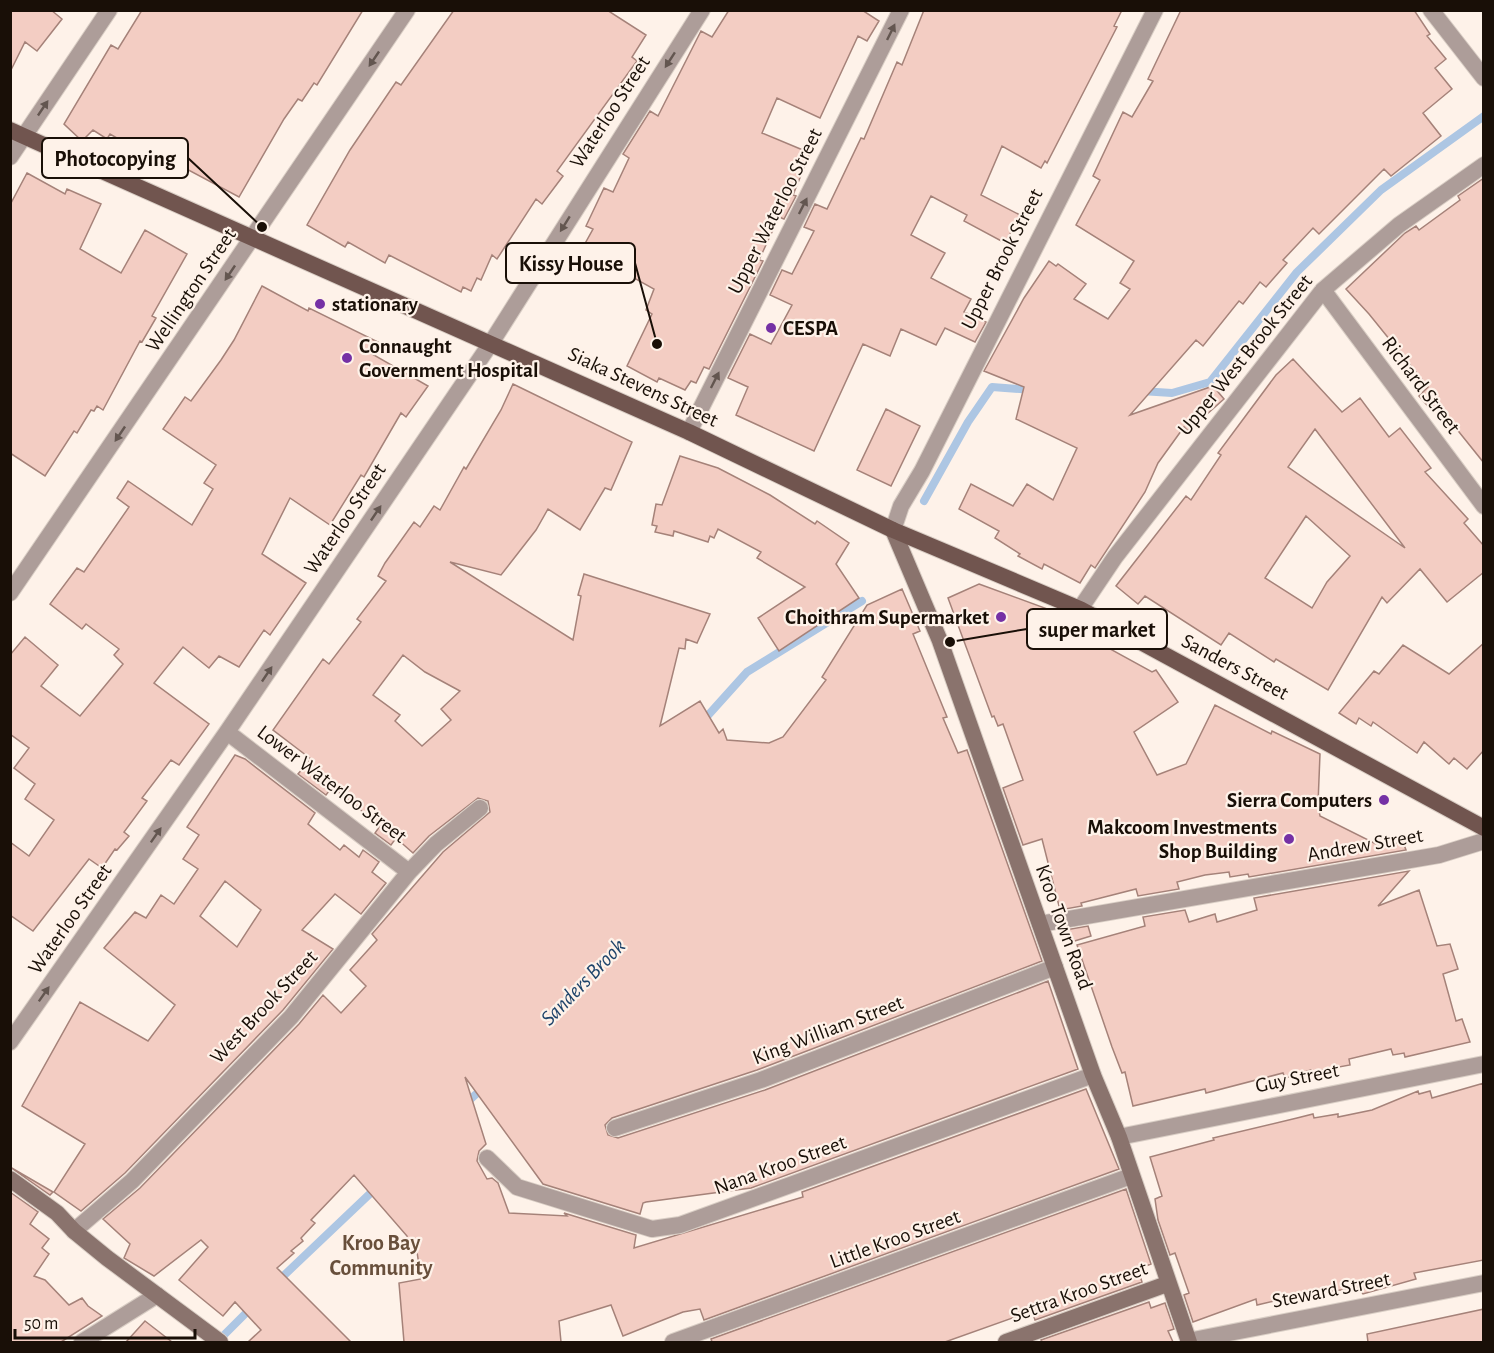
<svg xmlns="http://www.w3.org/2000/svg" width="1494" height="1353" font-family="'Alegreya Sans',sans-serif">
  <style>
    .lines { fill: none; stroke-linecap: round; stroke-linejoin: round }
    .stream { stroke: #adc6e3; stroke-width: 8 }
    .building { fill: #f3cdc3; stroke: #a58279; stroke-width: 1.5; fill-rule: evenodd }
    .minor-casing { stroke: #d9cec5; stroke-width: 18 }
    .secondary-casing { stroke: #d9cec5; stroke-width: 18 }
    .primary-casing { stroke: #d9cec5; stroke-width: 18 }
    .minor { stroke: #ad9d99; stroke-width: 16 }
    .secondary { stroke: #8a736d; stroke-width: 16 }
    .primary { stroke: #71554f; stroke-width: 16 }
    .oneway { fill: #635650 }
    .poi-dot { fill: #7531a5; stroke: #fef2e9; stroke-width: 2 }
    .labels { text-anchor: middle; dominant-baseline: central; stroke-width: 4.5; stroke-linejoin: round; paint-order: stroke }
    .street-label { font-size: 21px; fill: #190f07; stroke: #fef2e9 }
    .poi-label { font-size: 21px; font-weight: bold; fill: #190f07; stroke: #fef2e9; text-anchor: start }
    .water-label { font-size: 22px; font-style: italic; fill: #1e436a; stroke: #fef2e9 }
    .neighbourhood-label { font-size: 22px; font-weight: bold; fill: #684f3b; stroke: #fef2e9 }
    .leader { fill: none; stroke: #190f07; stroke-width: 2 }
    .callout-dot { fill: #190f07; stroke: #fef2e9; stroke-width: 2 }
    .callout { fill: #fef2e9; stroke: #190f07; stroke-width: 2 }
    .callout-label { font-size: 22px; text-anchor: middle; font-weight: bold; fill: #190f07 }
  </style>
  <rect width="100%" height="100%" fill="#fef2e9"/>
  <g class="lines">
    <path class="stream" d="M 1141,391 L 1172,393 L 1210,382 L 1297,272 L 1381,190 L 1484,116
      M 924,501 L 968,422 L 992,387 L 1033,390
      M 702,722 L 747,672 L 862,601
      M 464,1105 L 484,1087
      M 277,1282 L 377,1187
      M 217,1342 L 251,1308"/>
  </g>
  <path class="building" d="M 10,10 L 51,10 L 62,19 L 37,51 L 25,42 L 10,72 Z
    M 142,10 L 363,10 L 317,85 L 314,83 L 302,101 L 298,99 L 284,119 L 239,197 L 153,151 L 150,157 L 110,134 L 107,139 L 93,130 L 82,141 L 64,124 L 111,45 L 118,49 Z
    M 454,10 L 607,10 L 646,35 L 632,57 L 637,61 L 557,171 L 563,176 L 542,204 L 536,199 L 497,259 L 492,255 L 481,280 L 477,278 L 471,291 L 463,287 L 461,292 L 389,255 L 385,263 L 348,242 L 345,247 L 307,225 L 350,150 L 396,82 L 401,85 Z
    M 729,10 L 862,10 L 879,21 L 867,41 L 858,36 L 820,118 L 777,98 L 762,133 L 810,153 L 793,195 L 796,196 L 784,219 L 779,217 L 759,260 L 763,261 L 709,369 L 704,367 L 696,383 L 691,381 L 685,390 L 659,378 L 657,382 L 627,366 L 652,314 L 646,310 L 654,289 L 582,249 L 593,229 L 586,226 L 604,188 L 613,192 L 629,158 L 623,154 L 650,111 L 658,116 L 701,31 L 712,37 Z
    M 924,10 L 1122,10 L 1114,26 L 1117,27 L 1047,163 L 1045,161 L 1041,168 L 1002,146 L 981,195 L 1020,215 L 1005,243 L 964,221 L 967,215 L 931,196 L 911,235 L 945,253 L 931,278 L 971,299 L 964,312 L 986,322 L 975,342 L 945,328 L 936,345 L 901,329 L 890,356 L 863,344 L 814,451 L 736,415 L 748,387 L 728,378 L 750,334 L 771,344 L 792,305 L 770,295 L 782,270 L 792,274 L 814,231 L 804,227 L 815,204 L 827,209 L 861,138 L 864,139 L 897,62 L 902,65 Z
    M 1181,10 L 1414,10 L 1430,34 L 1427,36 L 1446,59 L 1435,68 L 1452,89 L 1423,113 L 1441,136 L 1391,176 L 1384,169 L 1319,234 L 1313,228 L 1283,260 L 1287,263 L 1266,287 L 1260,282 L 1243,304 L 1239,301 L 1203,346 L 1196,340 L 1130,415 L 1213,386 L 1224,399 L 1188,431 L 1184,427 L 1158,463 L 1145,492 L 1095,568 L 1091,565 L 1080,583 L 1044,564 L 1042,569 L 1018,556 L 1020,554 L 995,538 L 999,531 L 959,509 L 971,484 L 1013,506 L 1027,484 L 1053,500 L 1077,448 L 1016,419 L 1024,387 L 984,371 L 1024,298 L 1049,261 L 1056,266 L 1058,264 L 1086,284 L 1074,299 L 1108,319 L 1130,289 L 1120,283 L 1134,261 L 1076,225 L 1100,180 L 1093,176 L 1123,112 L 1132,117 L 1153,81 L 1148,79 Z
    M 27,173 L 65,194 L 67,189 L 101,204 L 80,249 L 121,273 L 145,230 L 187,254 L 152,316 L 156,318 L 142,342 L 140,341 L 103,410 L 97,406 L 94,411 L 91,410 L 77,433 L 74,431 L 45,476 L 10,453 L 10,205 Z
    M 1484,178 L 1484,463 L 1439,407 L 1433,412 L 1419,396 L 1428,387 L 1369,314 L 1346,289 L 1405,233 L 1416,226 L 1419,230 L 1460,200 L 1458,196 Z
    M 262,286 L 308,311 L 309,308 L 378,342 L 372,354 L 428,386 L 406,417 L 401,413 L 364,477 L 361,475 L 330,525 L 290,498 L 262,554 L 306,583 L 270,635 L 264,630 L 239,667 L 219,656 L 209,668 L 183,647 L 154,683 L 209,724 L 179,765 L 171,760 L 142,798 L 147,801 L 124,832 L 129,836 L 117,850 L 115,849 L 102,868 L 89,859 L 33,931 L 10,915 L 10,842 L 29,856 L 54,820 L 25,799 L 35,784 L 14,768 L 29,748 L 10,734 L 10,655 L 25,637 L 58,665 L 41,686 L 80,716 L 123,664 L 114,655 L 119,649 L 86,624 L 82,629 L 50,604 L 77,568 L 84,572 L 129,507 L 117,498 L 128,481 L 192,525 L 213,489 L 204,483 L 216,465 L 163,429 L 185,397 L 191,401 L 221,360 L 234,340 Z
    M 1293,359 L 1342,412 L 1360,398 L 1389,437 L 1400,428 L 1431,468 L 1425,472 L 1468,519 L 1464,523 L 1484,546 L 1484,572 L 1447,602 L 1420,569 L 1387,603 L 1382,597 L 1328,690 L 1276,659 L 1274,662 L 1229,633 L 1221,645 L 1145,596 L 1138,604 L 1116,586 L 1186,496 L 1191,500 L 1221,455 L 1218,453 L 1276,375 ZM 1315,429 L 1405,548 L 1288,467 ZM 1306,516 L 1350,556 L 1327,582 L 1312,608 L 1265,578 Z
    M 513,384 L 632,442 L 611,490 L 605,488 L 580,530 L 548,509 L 536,530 L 501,575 L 450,562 L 573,640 L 581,596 L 578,595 L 584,574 L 710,614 L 697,643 L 686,639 L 685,649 L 679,648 L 660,726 L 700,701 L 719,733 L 723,729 L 727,740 L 769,743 L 783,737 L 826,680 L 822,677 L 867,605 L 902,589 L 920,631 L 913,634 L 947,717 L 943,718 L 958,753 L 967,750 L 1042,961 L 757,1070 L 612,1118 L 605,1125 L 608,1135 L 618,1138 L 765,1090 L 1048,981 L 1078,1069 L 751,1188 L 646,1202 L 643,1203 L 640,1214 L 543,1184 L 465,1077 L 486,1144 L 479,1151 L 477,1161 L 487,1179 L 492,1178 L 498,1183 L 509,1213 L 567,1216 L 564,1213 L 636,1235 L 634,1248 L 803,1197 L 802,1192 L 1086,1089 L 1119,1169 L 704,1320 L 700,1309 L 683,1312 L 623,1336 L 611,1305 L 559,1321 L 561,1342 L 404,1342 L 399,1283 L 421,1279 L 416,1245 L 408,1246 L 407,1236 L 354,1175 L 311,1220 L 315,1223 L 301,1238 L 303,1241 L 291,1251 L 294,1253 L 277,1268 L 351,1342 L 248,1342 L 261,1330 L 235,1302 L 223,1316 L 179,1280 L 208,1247 L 201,1240 L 154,1276 L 124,1258 L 130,1244 L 103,1219 L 140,1188 L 299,1024 L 323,995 L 341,1013 L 366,986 L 350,970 L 377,940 L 372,934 L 443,852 L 490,812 L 488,801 L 478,798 L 429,836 L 413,853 L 396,838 L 391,845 L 375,833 L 380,826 L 332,787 L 326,795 L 298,774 L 311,759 L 273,730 L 323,659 L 329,664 L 361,622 L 357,619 L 386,581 L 378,576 L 385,563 L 414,522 L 420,527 L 434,506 L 440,510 L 464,467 L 466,469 L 501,410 ZM 403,655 L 425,672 L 460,691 L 441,709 L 451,720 L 422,746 L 395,721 L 400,715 L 373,695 Z
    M 886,409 L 920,426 L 891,486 L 857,470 Z
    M 680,456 L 718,468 L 770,495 L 815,524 L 817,521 L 849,543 L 836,564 L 859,598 L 779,651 L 758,618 L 805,587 L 757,558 L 761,552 L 718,529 L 714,538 L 710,536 L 708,542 L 674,531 L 673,536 L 655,532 L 657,526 L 652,525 L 656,504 L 662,505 Z
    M 979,584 L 1053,611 L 1050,615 L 1092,631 L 1090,638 L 1152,672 L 1156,670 L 1178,702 L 1134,732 L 1157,775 L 1186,764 L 1215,705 L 1271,734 L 1272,731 L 1320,754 L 1318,804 L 1320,816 L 1380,846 L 1403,842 L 1406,850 L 1249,877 L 1248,874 L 1230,877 L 1229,872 L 1205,875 L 1177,882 L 1179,889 L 1138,896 L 1136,889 L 1081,903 L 1082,906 L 1060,910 L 1042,839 L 1023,845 L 1003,788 L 1023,780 L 1003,724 L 998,726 L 994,716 L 992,717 L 948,598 Z
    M 1484,643 L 1484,750 L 1467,769 L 1454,758 L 1449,764 L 1424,742 L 1417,753 L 1373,722 L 1371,726 L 1359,718 L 1356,724 L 1339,713 L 1374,671 L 1379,674 L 1403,645 L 1449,674 Z
    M 235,755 L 245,759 L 315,813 L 308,824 L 340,850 L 344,845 L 359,857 L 363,850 L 379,862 L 372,872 L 386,883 L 361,914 L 335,894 L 302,930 L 333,949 L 283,1010 L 125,1173 L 81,1211 L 54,1192 L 85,1144 L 22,1106 L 80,1002 L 148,1041 L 175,1005 L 104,948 L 135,912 L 146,918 L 161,895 L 174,904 L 198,869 L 183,859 L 199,835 L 187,827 ZM 225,881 L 261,910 L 237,947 L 200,916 Z
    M 1409,871 L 1378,906 L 1419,890 L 1437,946 L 1450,944 L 1458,969 L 1443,974 L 1456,1021 L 1462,1019 L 1470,1042 L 1405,1057 L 1404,1053 L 1393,1055 L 1391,1049 L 1349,1059 L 1350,1065 L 1312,1072 L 1311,1070 L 1285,1078 L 1283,1073 L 1206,1093 L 1205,1089 L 1133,1106 L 1125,1072 L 1122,1073 L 1112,1047 L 1077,945 L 1145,926 L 1143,917 L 1185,910 L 1189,922 L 1215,914 L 1217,922 L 1257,910 L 1254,898 Z
    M 1088,926 L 1091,936 L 1068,943 L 1065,930 Z
    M 1484,1083 L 1484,1260 L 1414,1273 L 1416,1279 L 1363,1294 L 1359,1288 L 1303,1294 L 1257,1305 L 1256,1299 L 1193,1322 L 1184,1295 L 1189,1293 L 1175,1253 L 1170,1255 L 1158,1220 L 1155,1199 L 1162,1196 L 1150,1157 L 1214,1140 L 1213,1138 L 1297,1118 L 1313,1114 L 1314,1118 L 1338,1114 L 1338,1117 L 1372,1110 L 1418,1091 L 1419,1094 L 1430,1091 L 1432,1098 Z
    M 10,1167 L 53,1192 L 50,1195 Z
    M 1126,1189 L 1151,1264 L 1138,1269 L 1142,1282 L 1035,1320 L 1032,1311 L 945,1342 L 712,1342 L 711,1339 Z
    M 10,1192 L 38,1212 L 30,1224 L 49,1239 L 42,1248 L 49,1254 L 34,1276 L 45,1280 L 69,1305 L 82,1298 L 88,1306 L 102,1316 L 61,1342 L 10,1342 Z
    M 1149,1302 L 1151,1308 L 1165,1303 L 1174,1329 L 1168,1331 L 1173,1342 L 1042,1342 L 1041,1340 Z
    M 1484,1309 L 1484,1342 L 1368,1342 L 1367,1334 Z
    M 145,1321 L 172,1342 L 126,1342 Z"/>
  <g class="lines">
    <g class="minor-casing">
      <path id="minor" d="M 1431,10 L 1484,78
        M 10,157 L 109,10
        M 1323,290 L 1484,506
        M 689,432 L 901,10
        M 893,530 L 901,506 L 922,471 L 1155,10
        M 10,593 L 407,10
        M 1080,609 L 1115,557 L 1323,290 L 1399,225 L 1484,165
        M 227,732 L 409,872
        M 1040,924 L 1439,855 L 1484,841
        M 10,1042 L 227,732 L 491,343 L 702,10
        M 615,1128 L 761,1080 L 1055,967
        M 1119,1137 L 1484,1064
        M 487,1158 L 517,1187 L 652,1229 L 680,1225 L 1093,1075
        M 74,1231 L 132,1181 L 291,1017 L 409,872 L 436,844 L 480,808
        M 1188,1341 L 1484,1283
        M 82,1342 L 157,1295
        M 673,1342 L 1131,1176"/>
    </g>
    <g class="secondary-casing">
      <path id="secondary" d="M 893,530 L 940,641 L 1093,1075 L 1119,1137 L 1189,1342
        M 10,1179 L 57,1213 L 74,1231 L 107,1258 L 220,1342
        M 1006,1342 L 1167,1284"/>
    </g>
    <g class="primary-casing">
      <path id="primary" d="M 10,130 L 689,432 L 893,530 L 1080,609 L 1484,828"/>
    </g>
    <use href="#minor" class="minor"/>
    <use href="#secondary" class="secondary"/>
    <use href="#primary" class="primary"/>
  </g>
  <defs><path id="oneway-solid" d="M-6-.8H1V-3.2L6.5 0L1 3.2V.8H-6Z" transform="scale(1.5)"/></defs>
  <g class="oneway">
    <use href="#oneway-solid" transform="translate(891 32) rotate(-64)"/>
    <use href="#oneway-solid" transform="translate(374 59) rotate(124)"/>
    <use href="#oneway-solid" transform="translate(670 60) rotate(123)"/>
    <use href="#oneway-solid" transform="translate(43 108) rotate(-56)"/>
    <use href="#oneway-solid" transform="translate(803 206) rotate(-63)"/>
    <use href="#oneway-solid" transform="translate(565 224) rotate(122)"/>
    <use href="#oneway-solid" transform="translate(230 273) rotate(124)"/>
    <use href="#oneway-solid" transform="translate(715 380) rotate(-63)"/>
    <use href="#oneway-solid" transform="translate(120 434) rotate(124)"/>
    <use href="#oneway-solid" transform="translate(376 513) rotate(-56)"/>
    <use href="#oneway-solid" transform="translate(267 674) rotate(-56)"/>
    <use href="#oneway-solid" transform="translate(156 835) rotate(-55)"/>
    <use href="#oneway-solid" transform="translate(44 994) rotate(-55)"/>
  </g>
  <g class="poi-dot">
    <circle cx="320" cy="304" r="6"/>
    <circle cx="771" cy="328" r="6"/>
    <circle cx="347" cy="358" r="6"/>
    <circle cx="1001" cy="617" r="6"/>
    <circle cx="1384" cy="800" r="6"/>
    <circle cx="1289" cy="839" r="6"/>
  </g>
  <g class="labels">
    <g class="street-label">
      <text transform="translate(610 112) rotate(-57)">Waterloo Street</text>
      <text transform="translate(775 211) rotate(-63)">Upper Waterloo Street</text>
      <text transform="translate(1002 259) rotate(-63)">Upper Brook Street</text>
      <text transform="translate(191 290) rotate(-56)">Wellington Street</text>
      <text transform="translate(1245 355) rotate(-51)">Upper West Brook Street</text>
      <text transform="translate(1421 385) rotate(53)">Richard Street</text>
      <text transform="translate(643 387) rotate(25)">Siaka Stevens Street</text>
      <text transform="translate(345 519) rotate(-56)">Waterloo Street</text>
      <text transform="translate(1235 667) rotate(28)">Sanders Street</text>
      <text transform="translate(332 784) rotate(37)">Lower Waterloo Street</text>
      <text transform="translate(1365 845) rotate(-10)">Andrew Street</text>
      <text transform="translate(70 919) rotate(-55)">Waterloo Street</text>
      <text transform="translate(1064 927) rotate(70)">Kroo Town Road</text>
      <text transform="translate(264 1007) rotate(-47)">West Brook Street</text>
      <text transform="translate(828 1030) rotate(-21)">King William Street</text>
      <text transform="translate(1297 1078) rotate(-11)">Guy Street</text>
      <text transform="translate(780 1165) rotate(-20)">Nana Kroo Street</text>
      <text transform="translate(895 1239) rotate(-20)">Little Kroo Street</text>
      <text transform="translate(1331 1290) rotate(-11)">Steward Street</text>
      <text transform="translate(1079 1292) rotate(-20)">Settra Kroo Street</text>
    </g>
    <g class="poi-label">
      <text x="332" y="304">stationary</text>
      <text x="783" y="328">CESPA</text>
      <text x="359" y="346">Connaught<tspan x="359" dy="24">Government Hospital</tspan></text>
      <text x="989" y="617" text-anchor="end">Choithram Supermarket</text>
      <text x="1372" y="800" text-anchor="end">Sierra Computers</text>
      <text x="1277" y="827" text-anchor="end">Makcoom Investments<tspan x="1277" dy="24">Shop Building</tspan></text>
    </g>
    <g class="water-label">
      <text transform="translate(583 982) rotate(-46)">Sanders Brook</text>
    </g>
    <g class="neighbourhood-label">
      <text x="381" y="1243">Kroo Bay<tspan x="381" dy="25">Community</tspan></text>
    </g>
  </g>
  <path class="leader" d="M262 227L188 158M657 344L635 263M950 642L1027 629"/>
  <g class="callout-dot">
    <circle cx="262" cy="227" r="6"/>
    <circle cx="657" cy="344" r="6"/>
    <circle cx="950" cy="642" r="6"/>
  </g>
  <g class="callout">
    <rect x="42" y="138" width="146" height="40" rx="6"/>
    <rect x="506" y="243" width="129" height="40" rx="6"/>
    <rect x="1027" y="609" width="140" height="40" rx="6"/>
  </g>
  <g class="callout-label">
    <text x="115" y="166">Photocopying</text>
    <text x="571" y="271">Kissy House</text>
    <text x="1097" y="637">super market</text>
  </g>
  <rect width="1494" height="1353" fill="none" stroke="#190f07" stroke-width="24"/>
  <path d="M15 1329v9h180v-9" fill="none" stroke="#190f07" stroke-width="3"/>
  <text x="24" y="1329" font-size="18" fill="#190f07" stroke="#fef2e9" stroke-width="4.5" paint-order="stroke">50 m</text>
</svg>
